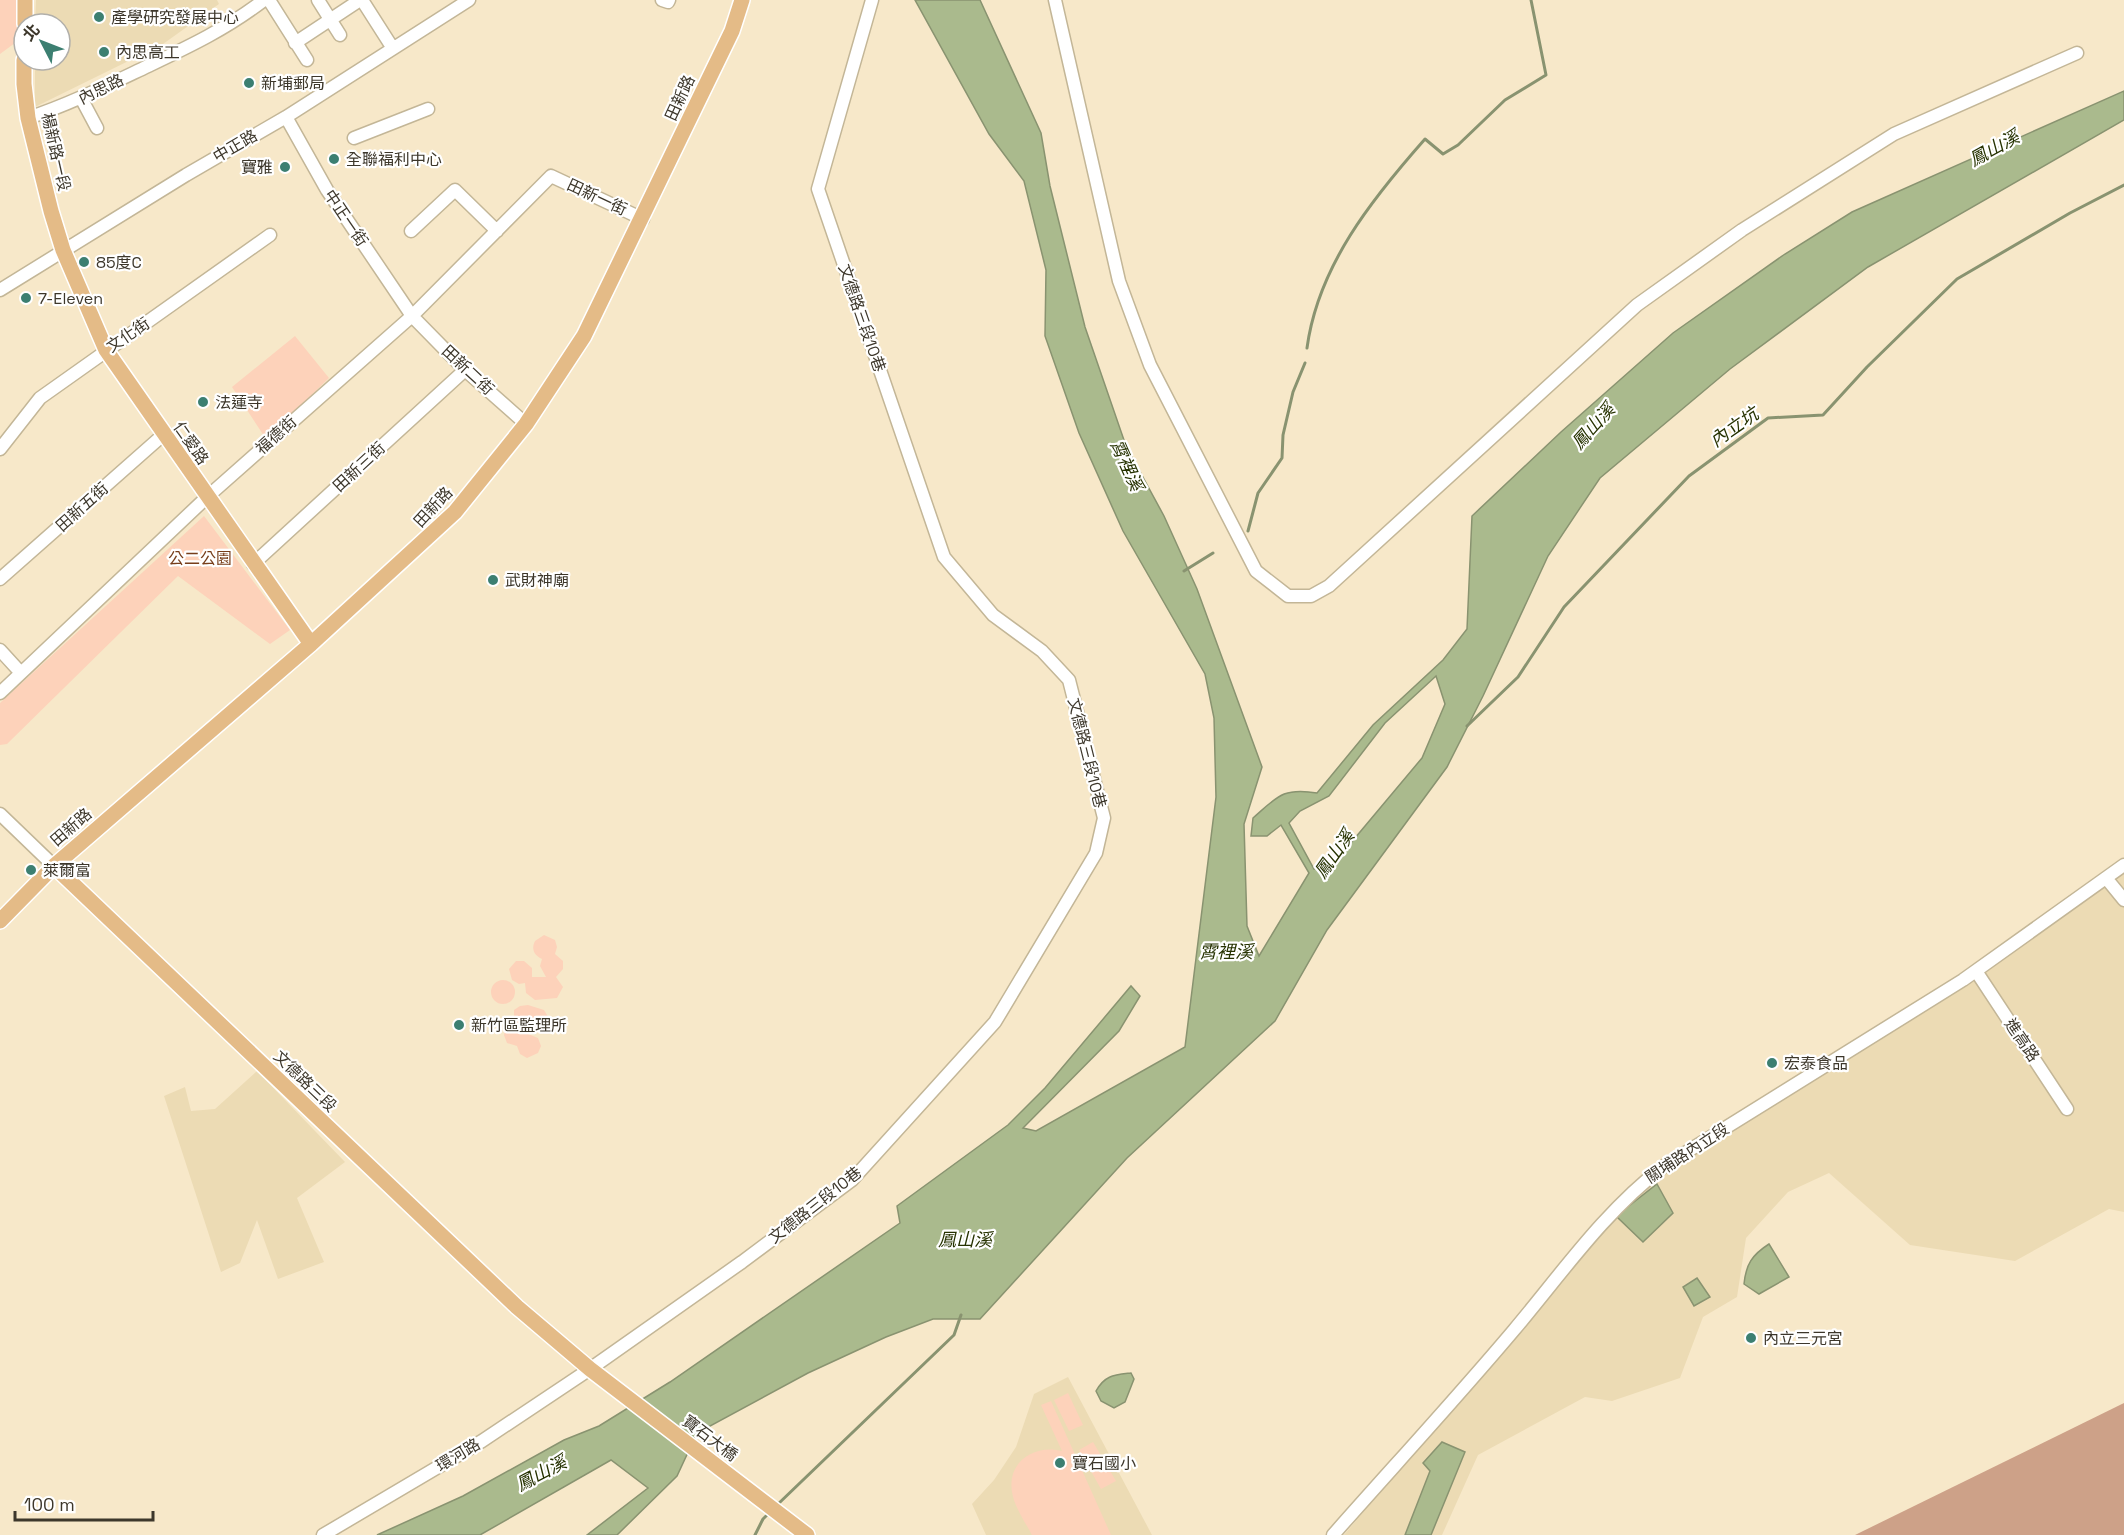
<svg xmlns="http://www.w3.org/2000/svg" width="2124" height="1535" font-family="'Space Grotesk','Noto Sans TC',sans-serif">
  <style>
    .built { fill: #ecdbb4 }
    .green { fill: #fdd2ba }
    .forest { fill: #cda188 }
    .water { fill: #aaba8d; stroke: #899370; stroke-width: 1.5; fill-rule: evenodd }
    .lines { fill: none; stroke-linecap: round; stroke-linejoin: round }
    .stream { stroke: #899370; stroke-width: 3 }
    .minor-casing { stroke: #c3b697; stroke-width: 15 }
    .major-casing { stroke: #fff; stroke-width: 18 }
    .minor { stroke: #fff; stroke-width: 12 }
    .major { stroke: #e4bb87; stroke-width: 15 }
    .poi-dot { fill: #3c7f71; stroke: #fff; stroke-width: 2 }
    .labels { text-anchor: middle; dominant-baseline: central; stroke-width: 4.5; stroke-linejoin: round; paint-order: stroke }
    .poi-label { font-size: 16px; fill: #3d372b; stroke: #fff; text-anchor: start }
    .street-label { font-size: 16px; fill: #3d372b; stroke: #fff }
    .park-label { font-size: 16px; fill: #773e1a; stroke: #fff }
    .water-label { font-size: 18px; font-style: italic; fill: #263200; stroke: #fff }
  </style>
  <rect width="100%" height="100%" fill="#f7e8c9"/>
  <path class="built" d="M 36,0 L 217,0 L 219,4 L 163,44 L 35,107 L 35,60 L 60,60 L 60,24 L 35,24 Z
    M 2124,869 L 2124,1212 L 2109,1209 L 2015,1261 L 1910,1245 L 1829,1173 L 1788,1192 L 1746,1238 L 1737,1297 L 1703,1317 L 1680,1378 L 1612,1401 L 1585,1397 L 1478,1455 L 1442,1535 L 1344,1535 L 1611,1218 L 1647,1184 Z
    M 257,1071 L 345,1162 L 297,1198 L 324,1262 L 278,1279 L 257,1220 L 240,1263 L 221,1272 L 164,1096 L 185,1087 L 191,1111 L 215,1109 Z
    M 1068,1377 L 1152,1535 L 986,1535 L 972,1504 L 994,1480 L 1016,1447 L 1034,1394 Z"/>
  <path class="green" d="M 0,0 L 18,0 L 19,40 L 0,54 Z
    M 295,336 L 329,378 L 266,439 L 232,387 Z
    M 204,516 L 290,630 L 270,644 L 178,576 L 7,744 L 0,745 L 0,703 Z
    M 544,935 L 555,940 L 557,947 L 555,954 L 563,961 L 563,969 L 556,977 L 563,987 L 557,998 L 535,1000 L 526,993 L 525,983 L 519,984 L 512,980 L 509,969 L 516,961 L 524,961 L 532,968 L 532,977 L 546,977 L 540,966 L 542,959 C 534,955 531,949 535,941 Z
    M491 992a12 12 0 1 1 24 0a12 12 0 1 1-24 0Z
    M 528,1005 L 544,1010 L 550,1020 L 547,1028 L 540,1033 L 527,1029 L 528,1034 L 538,1038 L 541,1046 L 538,1053 L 527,1058 L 520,1054 L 517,1046 L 507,1043 L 504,1035 L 506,1028 L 514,1022 L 514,1010 L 520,1006 Z
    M 1068,1393 L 1083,1425 L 1069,1431 L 1054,1400 Z
    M 1051,1401 L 1111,1535 L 1032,1535 C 1025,1522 1014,1506 1012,1492 C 1007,1461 1035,1444 1062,1451 L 1041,1405 Z
    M 1093,1442 L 1116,1481 L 1101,1489 L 1079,1450 Z"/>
  <path class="forest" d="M 2124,1403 L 2124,1535 L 1855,1535 Z"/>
  <path class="water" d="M 915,0 L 980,0 L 1041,133 L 1050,186 L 1085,327 L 1126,446 L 1164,516 L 1197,589 L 1262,767 L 1244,824 L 1247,926 L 1259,956 L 1309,873 L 1281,825 L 1267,836 L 1251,836 L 1253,818 C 1277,797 1283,787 1317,793 L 1373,725 L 1443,660 L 1467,629 L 1472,516 L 1561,432 L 1673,333 L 1785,254 L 1852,212 L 2124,91 L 2124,120 L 1868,267 L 1730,369 L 1600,478 L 1548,556 L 1483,696 L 1447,767 L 1327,930 L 1275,1021 L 1127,1158 L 980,1319 L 933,1319 L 886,1337 L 808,1373 L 697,1433 L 677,1476 L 617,1535 L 587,1535 L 648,1488 L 611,1460 L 480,1535 L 377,1535 L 463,1496 L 564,1440 L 599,1426 L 670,1382 L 900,1223 L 897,1206 L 1008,1125 L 1045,1088 L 1131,986 L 1140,996 L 1119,1031 L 1023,1128 L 1036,1131 L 1185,1047 L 1216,797 L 1214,718 L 1205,674 L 1123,531 L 1079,433 L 1045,336 L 1046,270 L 1024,181 L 989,134 ZM 1436,676 L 1445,704 L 1422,758 L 1334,863 L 1314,869 L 1289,823 L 1300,811 L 1329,796 L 1385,723 Z
    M 1657,1184 L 1673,1213 L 1643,1242 L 1616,1216 Z
    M 1769,1244 L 1789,1277 L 1759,1294 L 1744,1284 C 1746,1264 1752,1255 1769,1244 Z
    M 1697,1278 L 1710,1297 L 1694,1306 L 1683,1287 Z
    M 1131,1373 L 1134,1379 L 1125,1402 L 1114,1408 L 1101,1401 L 1096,1391 C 1105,1375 1114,1375 1131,1373 Z
    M 1442,1442 L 1465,1452 L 1431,1535 L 1405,1535 L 1430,1471 L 1423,1463 Z"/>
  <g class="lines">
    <path class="stream" d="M 1307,348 C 1318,266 1372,199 1425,139 L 1443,154 L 1458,145 L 1505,100 L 1546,75 L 1531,0
      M 1248,531 L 1258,493 L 1282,458 L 1283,435 L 1293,392 L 1305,363
      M 1184,571 L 1213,553
      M 1467,726 L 1518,677 L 1564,607 L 1689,476 L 1768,418 L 1823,415 L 1867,367 L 1957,279 L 2070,213 L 2124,185
      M 777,1505 L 954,1335 L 961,1315
      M 755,1535 L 763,1519 L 770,1512"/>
    <g class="minor-casing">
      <path id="minor" d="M 269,0 L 307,60
        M 318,0 L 340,35
        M 362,0 L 392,47
        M 662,0 L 668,2 L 669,0
        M 1055,0 L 1119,281 L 1150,365 L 1256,571 L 1288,596 L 1311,596 L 1329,586 L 1637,305 L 1742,230 L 1894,134 L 2077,53
        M 295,43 L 360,0
        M 81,98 L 97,128
        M 286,117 L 327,190 L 412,316 L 465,370 L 526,424
        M 28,118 C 70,104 108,85 148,66 C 190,46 226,29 264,0
        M 354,138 L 428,109
        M 411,231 L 455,190 L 497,231
        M 0,290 L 186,175 L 286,117 L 469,0
        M 0,449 L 40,398 L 270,235
        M 253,564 L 465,370
        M 0,579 L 163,435
        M 0,650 L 21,673
        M 0,693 L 206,498 L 412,316 L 551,176 L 643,219
        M 0,814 L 54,866
        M 2106,878 L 2124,900
        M 1976,971 L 2067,1109
        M 323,1535 L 482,1441 L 590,1369 L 742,1262 L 852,1180 L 995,1022 L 1096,853 L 1104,818 L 1069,680 L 1042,651 L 993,615 L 944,557 L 818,189 L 872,0
        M 1333,1535 C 1393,1467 1455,1400 1514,1330 C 1562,1273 1604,1212 1664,1166 L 1963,980 L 2124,865"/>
    </g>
    <g class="major-casing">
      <path id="major" d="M 25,0 L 25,24
        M 24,60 L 24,84 L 28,118 L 51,211 L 63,250 L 106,350 L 311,644
        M 54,866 L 517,1307 L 590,1369 L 807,1535
        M 0,921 L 54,866 L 311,644 L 455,512 L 526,424 L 584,336 L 732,31 L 742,0"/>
    </g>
    <use href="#minor" class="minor"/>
    <use href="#major" class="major"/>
  </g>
  <g class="poi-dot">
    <circle cx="99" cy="17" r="6"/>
    <circle cx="104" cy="52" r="6"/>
    <circle cx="249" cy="83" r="6"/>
    <circle cx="334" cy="159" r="6"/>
    <circle cx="285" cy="167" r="6"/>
    <circle cx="84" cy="262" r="6"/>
    <circle cx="26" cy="298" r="6"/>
    <circle cx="203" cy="402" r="6"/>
    <circle cx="493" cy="580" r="6"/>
    <circle cx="31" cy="870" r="6"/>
    <circle cx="459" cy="1025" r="6"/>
    <circle cx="1772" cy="1063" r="6"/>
    <circle cx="1751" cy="1338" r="6"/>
    <circle cx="1060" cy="1463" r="6"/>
  </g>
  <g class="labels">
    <g class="poi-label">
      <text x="111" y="17">產學研究發展中心</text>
      <text x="116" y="52">內思高工</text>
      <text x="261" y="83">新埔郵局</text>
      <text x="346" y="159">全聯福利中心</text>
      <text x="273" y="167" text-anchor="end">寶雅</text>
      <text x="96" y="262">85度C</text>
      <text x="38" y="298">7-Eleven</text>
      <text x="215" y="402">法蓮寺</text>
      <text x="505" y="580">武財神廟</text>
      <text x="43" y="870">萊爾富</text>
      <text x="471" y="1025">新竹區監理所</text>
      <text x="1784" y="1063">宏泰食品</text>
      <text x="1763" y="1338">內立三元宮</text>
      <text x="1072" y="1463">寶石國小</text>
    </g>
    <g class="street-label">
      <text transform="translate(101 89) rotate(-26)">內思路</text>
      <text transform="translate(680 98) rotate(-65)">田新路</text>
      <text transform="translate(235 146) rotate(-30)">中正路</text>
      <text transform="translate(56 152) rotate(77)">楊新路一段</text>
      <text transform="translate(597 197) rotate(25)">田新一街</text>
      <text transform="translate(346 218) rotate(56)">中正一街</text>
      <text transform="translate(862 318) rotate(71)">文德路三段10巷</text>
      <text transform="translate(128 335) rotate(-34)">文化街</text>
      <text transform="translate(468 370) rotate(43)">田新二街</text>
      <text transform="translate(276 435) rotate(-42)">福德街</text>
      <text transform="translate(191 443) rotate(55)">仁愛路</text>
      <text transform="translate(359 467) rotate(-43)">田新三街</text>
      <text transform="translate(82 507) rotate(-42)">田新五街</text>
      <text transform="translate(433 507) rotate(-47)">田新路</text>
      <text transform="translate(1087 753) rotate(76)">文德路三段10巷</text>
      <text transform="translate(71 827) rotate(-41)">田新路</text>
      <text transform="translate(2022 1040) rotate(56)">進高路</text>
      <text transform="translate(305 1081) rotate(44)">文德路三段</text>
      <text transform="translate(1687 1153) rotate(-33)">關埔路內立段</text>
      <text transform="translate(815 1205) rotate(-38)">文德路三段10巷</text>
      <text transform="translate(710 1438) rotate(37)">寶石大橋</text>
      <text transform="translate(458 1455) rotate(-31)">環河路</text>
    </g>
    <g class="park-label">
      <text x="200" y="558">公二公園</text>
    </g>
    <g class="water-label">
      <text transform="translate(1994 148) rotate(-29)">鳳山溪</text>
      <text transform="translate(1593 426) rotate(-48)">鳳山溪</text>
      <text transform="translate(1734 427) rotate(-35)">內立坑</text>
      <text transform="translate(1127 465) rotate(66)">霄裡溪</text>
      <text transform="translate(1334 854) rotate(-55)">鳳山溪</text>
      <text x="1226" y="951">霄裡溪</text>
      <text x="965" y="1239">鳳山溪</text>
      <text transform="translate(541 1473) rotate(-28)">鳳山溪</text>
    </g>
  </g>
  <g transform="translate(42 42) rotate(312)"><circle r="28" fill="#ffffff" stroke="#b1afaa" stroke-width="1.5"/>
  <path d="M0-4.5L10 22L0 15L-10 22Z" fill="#3c7f71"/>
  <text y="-9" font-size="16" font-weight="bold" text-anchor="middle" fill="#3d372b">北</text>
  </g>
  <path d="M15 1511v9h138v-9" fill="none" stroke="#3d372b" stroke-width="3"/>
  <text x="24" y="1511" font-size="18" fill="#3d372b" stroke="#ffffff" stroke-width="4.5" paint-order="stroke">100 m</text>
</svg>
